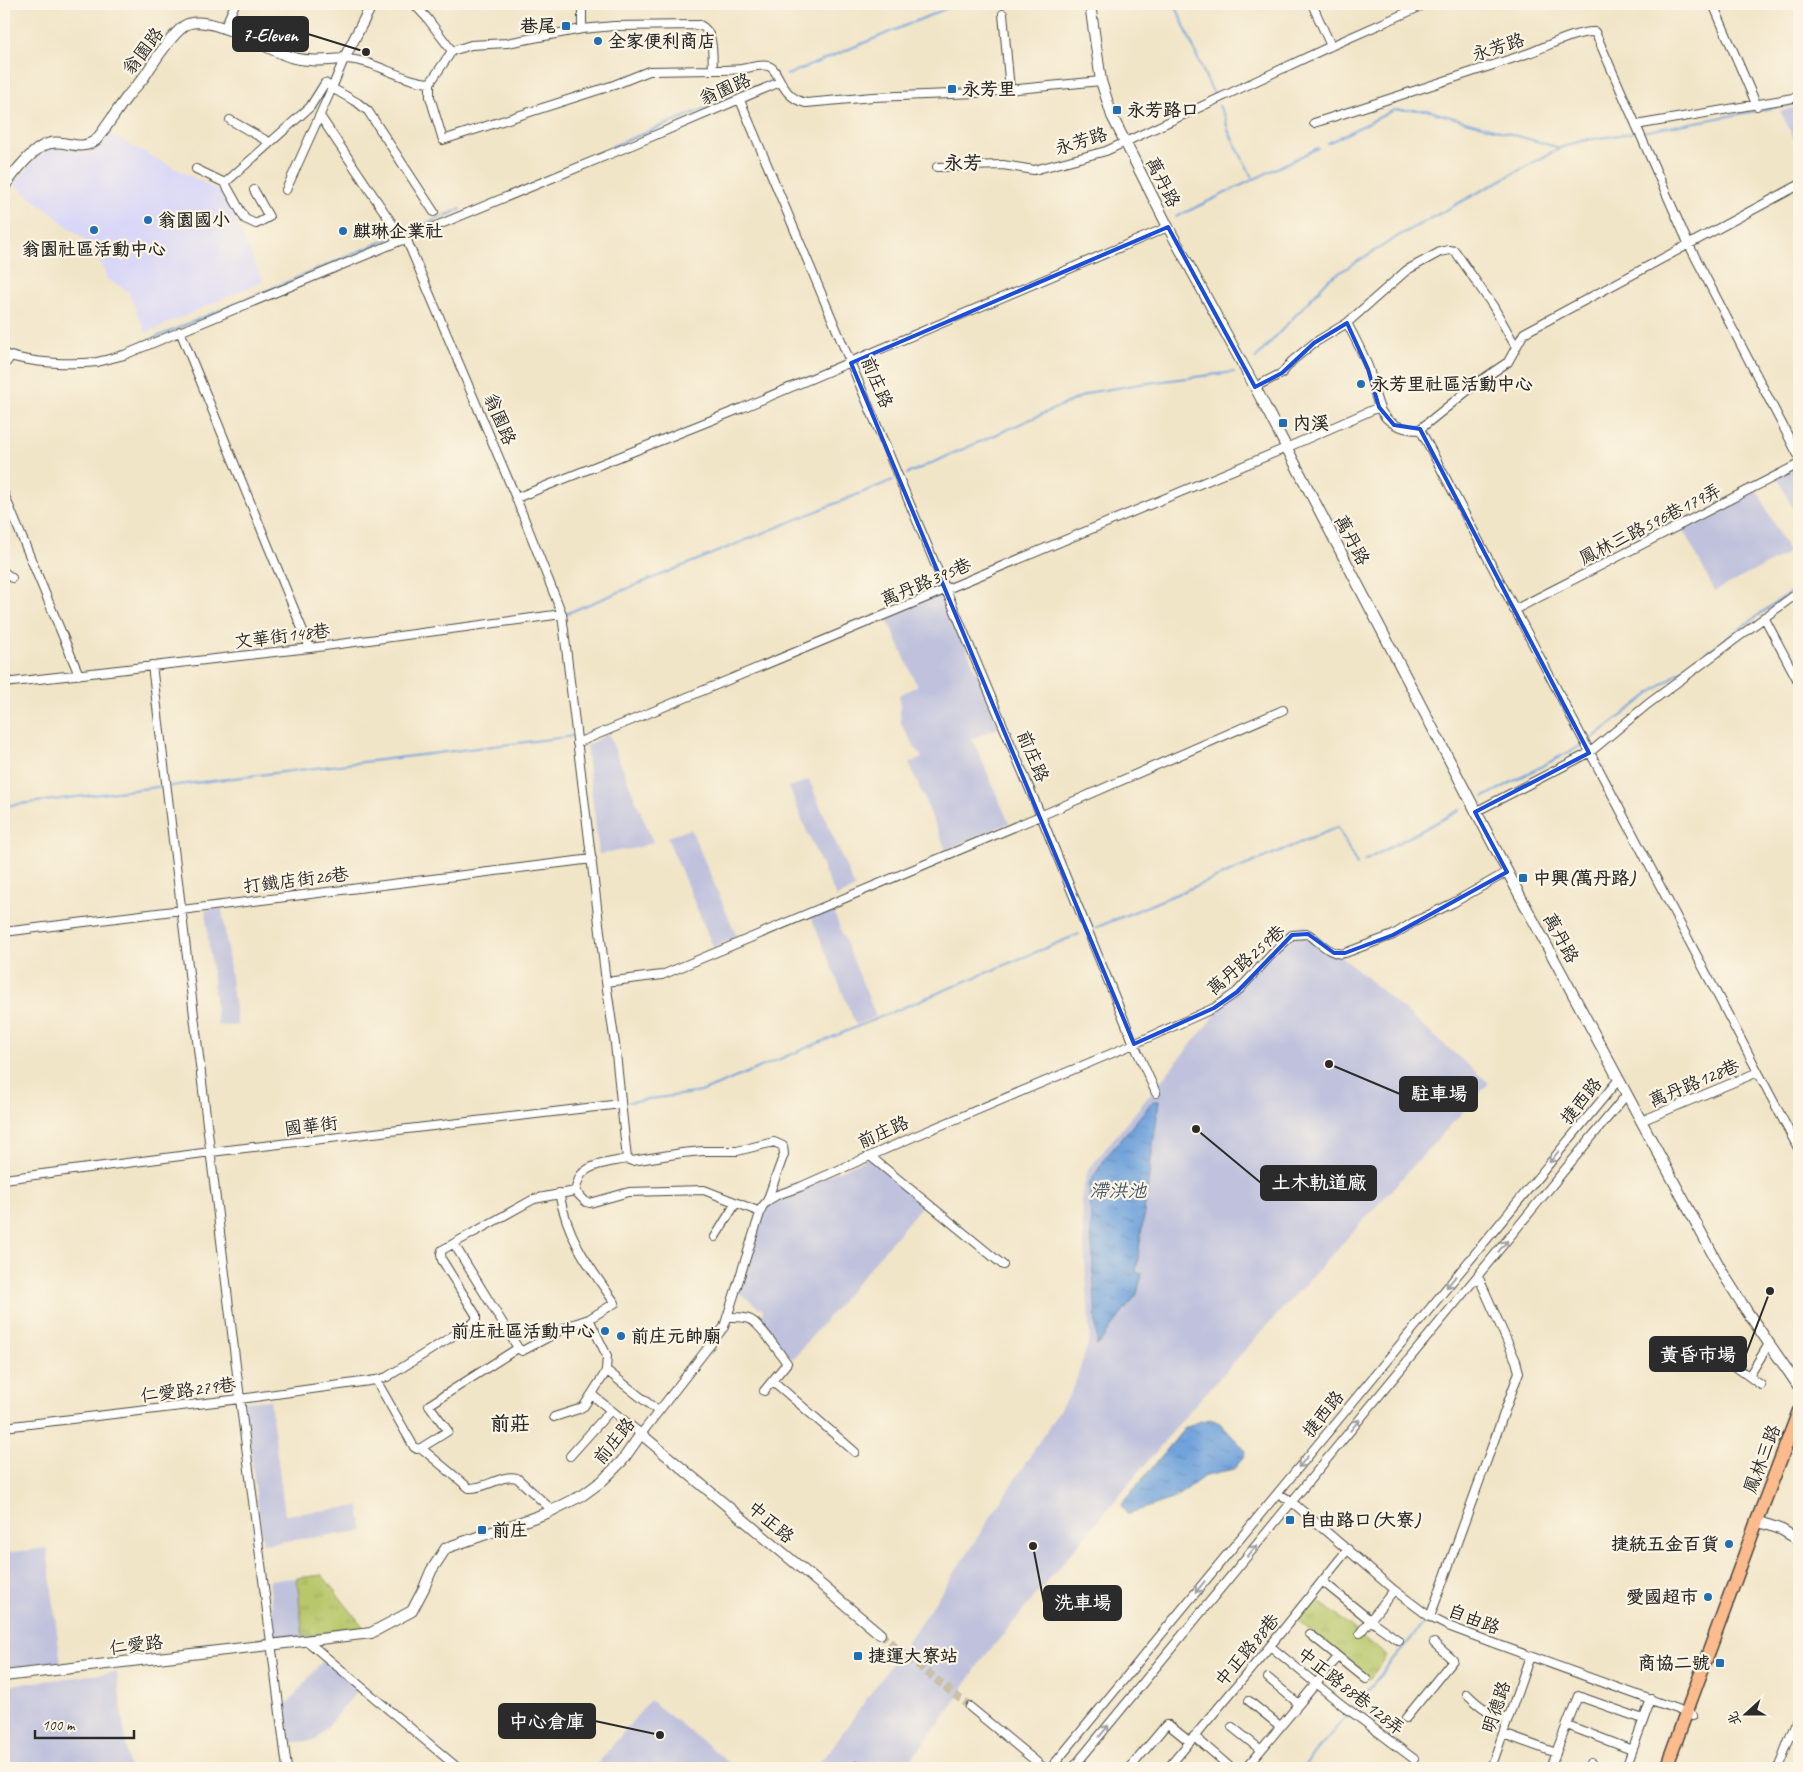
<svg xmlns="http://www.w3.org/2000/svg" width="1803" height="1772" font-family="Caveat,'LXGW WenKai TC',sans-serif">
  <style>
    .built { fill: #d9d7f8 }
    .industrial { fill: #c0c2dd }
    .grass { fill: url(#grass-tufts); stroke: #72794a }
    .water { fill: url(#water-ripples); stroke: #4d6683 }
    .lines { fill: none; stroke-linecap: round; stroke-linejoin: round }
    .stream { stroke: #6fa2db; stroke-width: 2 }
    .minor-tunnel { stroke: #c9c0a8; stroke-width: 8; stroke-dasharray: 8 4; stroke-linecap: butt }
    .minor-casing { stroke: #494742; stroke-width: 10 }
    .tertiary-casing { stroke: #494742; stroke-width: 12 }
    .primary-casing { stroke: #494742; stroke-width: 15 }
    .minor { stroke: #fff; stroke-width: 8 }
    .tertiary { stroke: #fff; stroke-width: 10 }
    .primary { stroke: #fbbb8d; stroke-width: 12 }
    .rail-casing { stroke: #2b2b2b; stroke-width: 4 }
    .rail { stroke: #fcf5e5; stroke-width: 2; stroke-dasharray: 5.5; stroke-linecap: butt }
    .oneway { stroke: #a0a0a0 }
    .marked { fill: none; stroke: #1d4ed8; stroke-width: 4; stroke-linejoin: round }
    .poi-dot { fill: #1f6fb2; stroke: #fcf5e5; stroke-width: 2 }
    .labels { text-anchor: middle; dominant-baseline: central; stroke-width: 4.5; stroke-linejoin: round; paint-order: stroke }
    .poi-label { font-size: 18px; font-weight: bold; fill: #2b2b2b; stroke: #fcf5e5; text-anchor: start }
    .street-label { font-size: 18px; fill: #2b2b2b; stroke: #fcf5e5 }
    .neighbourhood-label { font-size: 19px; font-weight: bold; fill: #2b2b2b; stroke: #fcf5e5 }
    .water-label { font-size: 19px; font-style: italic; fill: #435569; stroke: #fcf5e5 }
    .quarter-label { font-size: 20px; font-weight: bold; fill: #2b2b2b; stroke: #fcf5e5 }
    .leader { fill: none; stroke: #2b2b2b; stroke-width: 2 }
    .callout-dot { fill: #2b2b2b; stroke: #fcf5e5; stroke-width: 2 }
    .callout { fill: #2b2b2b; stroke: #2b2b2b; stroke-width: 2 }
    .callout-label { font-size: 19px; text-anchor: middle; font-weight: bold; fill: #fff }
  </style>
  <defs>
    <pattern id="grass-tufts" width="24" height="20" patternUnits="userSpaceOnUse" patternTransform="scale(1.25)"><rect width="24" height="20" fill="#b8c76a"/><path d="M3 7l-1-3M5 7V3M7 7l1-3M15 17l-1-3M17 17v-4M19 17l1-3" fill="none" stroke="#9eab5c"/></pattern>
    <pattern id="water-ripples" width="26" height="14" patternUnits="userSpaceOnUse" patternTransform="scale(1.25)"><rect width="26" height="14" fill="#6fa2db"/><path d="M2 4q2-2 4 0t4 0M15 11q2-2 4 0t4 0" fill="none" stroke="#5b84b2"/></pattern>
  </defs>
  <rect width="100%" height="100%" fill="#fcf5e5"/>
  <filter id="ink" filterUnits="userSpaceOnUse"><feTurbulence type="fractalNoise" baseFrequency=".02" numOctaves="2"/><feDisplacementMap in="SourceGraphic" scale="10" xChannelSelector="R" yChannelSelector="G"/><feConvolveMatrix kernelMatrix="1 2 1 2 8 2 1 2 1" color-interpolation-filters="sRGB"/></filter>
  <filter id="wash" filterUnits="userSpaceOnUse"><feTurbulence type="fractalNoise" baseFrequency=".0096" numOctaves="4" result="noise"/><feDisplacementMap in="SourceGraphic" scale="20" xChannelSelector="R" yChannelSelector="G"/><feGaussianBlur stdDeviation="1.12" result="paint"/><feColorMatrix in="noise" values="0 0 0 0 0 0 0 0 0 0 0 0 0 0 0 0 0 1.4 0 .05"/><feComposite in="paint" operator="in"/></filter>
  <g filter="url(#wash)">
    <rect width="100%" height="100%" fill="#f1e5c7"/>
    <path class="built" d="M 111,135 L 223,193 L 263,281 L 146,333 L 128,291 L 107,279 L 95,248 L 14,184 L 35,160 L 51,147 L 90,152 Z"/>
    <path class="industrial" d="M 1799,107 L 1799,148 L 1780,111 Z
      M 1799,465 L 1799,521 L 1777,477 Z
      M 1756,488 L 1789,553 L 1715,591 L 1681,526 Z
      M 943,591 L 999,728 L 972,738 L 1009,823 L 946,850 L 909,763 L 922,758 L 901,724 L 899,695 L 917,686 L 886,616 Z
      M 608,733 L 653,842 L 637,848 L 599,854 L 586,746 Z
      M 809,780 L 855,888 L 836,897 L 807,832 L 789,787 Z
      M 691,829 L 737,937 L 713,947 L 667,837 Z
      M 831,906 L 876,1016 L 856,1025 L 810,915 Z
      M 222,908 L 237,1025 L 218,1026 L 205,910 Z
      M 1305,925 L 1489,1083 L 1192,1408 L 981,1661 L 949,1710 L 905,1768 L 813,1768 L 828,1753 L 920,1624 L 970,1549 L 1074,1387 L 1090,1337 L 1081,1198 L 1088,1170 L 1252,970 L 1291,930 Z
      M 869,1158 L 924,1203 L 793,1359 L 780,1348 L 762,1323 L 763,1310 L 737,1292 L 763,1213 L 776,1198 Z
      M 270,1400 L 285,1515 L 359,1506 L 363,1531 L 263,1544 L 244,1402 Z
      M 47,1548 L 61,1665 L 4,1672 L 4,1553 Z
      M 297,1578 L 303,1637 L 276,1640 L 269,1580 Z
      M 323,1660 L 360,1688 L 316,1740 L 290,1743 L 284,1708 Z
      M 117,1672 L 129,1768 L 4,1768 L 4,1686 Z
      M 650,1700 L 736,1768 L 594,1768 Z"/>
    <path class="grass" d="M 322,1575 L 365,1629 L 303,1637 L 297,1578 Z
      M 1314,1597 L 1387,1657 L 1369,1679 L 1296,1619 Z"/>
    <path class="water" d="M 1153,1101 L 1159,1101 L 1136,1272 L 1142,1274 L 1137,1294 L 1097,1346 L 1089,1184 L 1106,1157 Z
      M 1210,1419 L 1219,1422 L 1245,1450 L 1243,1458 L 1234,1469 L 1206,1475 L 1173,1499 L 1127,1514 L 1121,1505 L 1184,1429 L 1197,1422 Z"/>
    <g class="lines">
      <path class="stream" d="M 1175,4 L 1206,78 L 1214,94
        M 787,75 L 957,4
        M 1219,106 L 1225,117 L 1228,130 L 1253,179
        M 1642,132 L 1799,103
        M 1328,143 L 1394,110 L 1426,110 L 1560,148 L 1581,141 L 1632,133
        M 611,147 L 774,80
        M 1176,217 L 1318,148
        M 405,233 L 461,209
        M 140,344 L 391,238
        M 4,349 L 20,354
        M 1255,359 L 1329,279 L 1402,234 L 1560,148
        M 907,474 L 1092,392 L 1140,384 L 1234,372
        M 565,614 L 893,480
        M 1589,741 L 1652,692 L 1799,586
        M 170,786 L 574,736
        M 1484,797 L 1580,746
        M 4,806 L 165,786
        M 1364,861 L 1460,810
        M 1095,928 L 1338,827 L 1357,865
        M 629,1102 L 701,1092 L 1079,934
        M 1352,1709 L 1424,1623
        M 1302,1768 L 1349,1713"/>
    </g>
  </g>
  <g filter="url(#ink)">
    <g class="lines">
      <path class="minor-tunnel" d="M 880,1634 L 970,1707"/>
      <g class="minor-casing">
        <path id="minor" d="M 414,4 L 427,18 L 452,51
          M 582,4 L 582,29
          M 1312,4 L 1331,46
          M 1713,4 L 1757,106
          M 1003,14 L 1010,90
          M 224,29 L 235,4
          M 452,51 L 471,45 L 507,43 L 582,29 L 614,26 L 700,25 C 715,32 712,55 713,70 C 722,70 731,70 741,69 C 749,68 760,64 768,66 C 780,68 779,97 806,103 L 873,97 L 976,93 L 1101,81
          M 430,83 L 430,97 L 443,140 L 614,85 L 649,71 L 713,70
          M 320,116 L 393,225 L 408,243 L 516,498 L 562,614 L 606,982 L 615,1044 L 627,1159 L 632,1161 L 682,1153 L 703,1151 L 737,1151 L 774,1142 L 783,1146 L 784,1154 L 767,1201
          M 230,120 L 269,142
          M 1314,123 C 1386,100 1458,77 1529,53 C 1548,46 1576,31 1595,32 L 1688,243 L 1799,457
          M 1636,125 L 1799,97
          M 937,167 L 1003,165 L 1034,170 L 1106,151 L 1331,46 L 1426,4
          M 196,169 L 225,183 L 245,219 L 256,224 L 269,217 L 254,190
          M 225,183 L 310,107 L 325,83 L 332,88 L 344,59 C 374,59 400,81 430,83 L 452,51
          M 286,190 L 332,88 L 358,103 L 368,111 L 434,212
          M 1347,323 C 1355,338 1363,353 1369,369 C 1377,394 1374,420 1404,428 C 1410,429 1414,431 1420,429 L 1477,383 L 1508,362 L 1524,333 L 1799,185
          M 180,331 L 310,648
          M 4,354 C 29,363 71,365 97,362 C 106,360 115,357 124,355 L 632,145 L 780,82
          M 4,366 L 10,357
          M 1255,387 L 1282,373 L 1292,361 L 1314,343 L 1347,323 L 1407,270 L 1440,252 L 1449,250 L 1455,251 L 1493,306 L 1516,347
          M 1420,429 L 1799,1150
          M 4,494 L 79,675
          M 516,498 L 742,408 L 1168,227
          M 4,572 L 12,578
          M 1514,610 L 1799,464
          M 1764,617 L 1799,683
          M 4,645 L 4,649
          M 152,665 L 240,1399 L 287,1768
          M 4,673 L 8,683
          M 4,683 L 310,648 L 562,614
          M 577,743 L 1286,448 L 1379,407
          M 1475,812 L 1589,753 L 1648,704 L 1799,592
          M 4,932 L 592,859
          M 606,982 L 662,975 L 1040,816 L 1283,710
          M 1156,1093 L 1134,1044 L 1214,1008 L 1237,992 L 1273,953 L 1292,935 L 1308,934 C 1319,941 1332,957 1345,953 L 1393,935 L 1414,922 L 1453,903 L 1507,872
          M 1641,1121 L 1758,1072
          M 870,1156 L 1003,1265
          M 4,1179 L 211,1152 L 621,1104
          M 575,1191 L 586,1202 L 590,1203 L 629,1192 L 704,1190 L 760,1212
          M 715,1237 L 736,1203
          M 454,1244 L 518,1348
          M 727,1317 C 735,1317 744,1316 751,1320 C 762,1326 779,1353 787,1363 L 764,1391
          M 1713,1346 L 1733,1365 L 1761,1385
          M 606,1370 L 658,1411
          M 1749,1376 L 1769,1344
          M 376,1380 L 414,1447 L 417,1449 L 421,1448 L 469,1488 C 486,1489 501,1474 517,1478 L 553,1511
          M 773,1381 L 855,1452
          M 592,1395 L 641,1434 L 724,1327 L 762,1207 L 767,1201 L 777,1195 L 800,1187 L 913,1137 L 1134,1044 L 1039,811 L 740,100
          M 554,1417 L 579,1409 L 584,1406 L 604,1375 L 606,1370 L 607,1356 L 589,1319
          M 4,1427 L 240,1399 L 376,1380 L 387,1377 L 472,1324 L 476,1320 L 476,1315 L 442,1260 L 441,1254 L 442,1250 L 534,1199 L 575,1191 C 577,1186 578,1179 581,1175 C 590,1163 614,1162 627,1159
          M 421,1448 L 448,1431 L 429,1405 L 518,1348 L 522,1351 L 526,1349 L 571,1325 L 589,1319 L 615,1303 C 588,1265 568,1239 559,1193
          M 570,1456 L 611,1410
          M 1278,1493 L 1292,1502 L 1394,1590 L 1430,1617 L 1448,1626 L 1499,1645 L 1693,1715
          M 1322,1581 L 1370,1620 L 1398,1640
          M 1430,1617 L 1519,1372 L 1516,1361 L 1478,1276
          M 1360,1633 L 1394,1590
          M 1310,1634 L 1366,1679
          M 307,1641 L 458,1768
          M 1270,1646 L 1341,1704 L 1414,1759
          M 1268,1678 L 1299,1704
          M 1467,1694 C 1480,1707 1490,1714 1508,1718
          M 1249,1701 L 1280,1726
          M 970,1707 L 1044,1768
          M 1406,1718 L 1453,1660 L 1434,1643
          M 1567,1725 L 1632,1750
          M 1232,1727 L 1261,1750
          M 1503,1734 L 1556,1753
          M 1194,1736 L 1231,1768
          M 1051,1768 L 1619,1079
          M 1073,1768 L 1627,1094
          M 1130,1768 L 1166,1725 L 1169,1725 L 1190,1742
          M 1168,1768 L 1270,1646 L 1348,1549
          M 1246,1768 L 1338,1657
          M 1491,1768 L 1530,1656
          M 1550,1768 L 1578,1696 L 1643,1719
          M 1589,1768 L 1591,1763
          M 1626,1768 L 1651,1699
          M 1778,1768 L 1799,1714"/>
      </g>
      <g class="tertiary-casing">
        <path id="tertiary" d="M 1090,4 L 1101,81 L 1112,116 L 1168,227 L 1255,387 L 1518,892 L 1724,1275 L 1746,1310 L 1799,1387
          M 4,187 C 13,174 35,145 51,143 C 68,140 80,152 96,140 C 107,127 116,111 127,97 C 132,90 139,84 144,77 C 153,63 172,35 184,26 C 206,10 270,52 294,58 C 310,62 327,60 344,59 L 372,4
          M 1757,1521 L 1782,1530 L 1799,1540
          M 4,1676 L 371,1633 L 412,1611 L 424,1588 L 431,1571 L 446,1548 L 547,1513 L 583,1495 L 602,1481 L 622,1461 L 641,1434 L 880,1634"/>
      </g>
      <g class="primary-casing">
        <path id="primary" d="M 1666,1768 L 1757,1521 L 1799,1411"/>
      </g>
      <use href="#minor" class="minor"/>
      <use href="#tertiary" class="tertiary"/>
      <use href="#primary" class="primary"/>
      <g class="rail-casing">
        <path id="rail" d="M 853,1768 L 856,1763
          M 873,1768 L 874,1766"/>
      </g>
      <use href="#rail" class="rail"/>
    </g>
    <defs><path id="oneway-shaft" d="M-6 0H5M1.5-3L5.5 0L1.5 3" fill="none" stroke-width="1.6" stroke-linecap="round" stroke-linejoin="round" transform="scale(1.25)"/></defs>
    <g class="oneway">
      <use href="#oneway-shaft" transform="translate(1554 1157) rotate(129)"/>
      <use href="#oneway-shaft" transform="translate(1503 1246) rotate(-51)"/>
      <use href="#oneway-shaft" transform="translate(1451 1282) rotate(129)"/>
      <use href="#oneway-shaft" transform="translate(1355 1425) rotate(-51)"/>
      <use href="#oneway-shaft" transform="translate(1303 1462) rotate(129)"/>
      <use href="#oneway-shaft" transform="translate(1252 1551) rotate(-51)"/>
      <use href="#oneway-shaft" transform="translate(1200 1587) rotate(129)"/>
      <use href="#oneway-shaft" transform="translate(1104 1731) rotate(-51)"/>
    </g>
  </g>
  <path class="marked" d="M 1168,227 L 1255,387 L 1282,373 L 1314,343 L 1347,323 L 1368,369 L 1379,407 L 1394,425 L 1420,429 L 1589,753 L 1475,812 L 1507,872 L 1393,935 L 1345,953 L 1334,953 L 1308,934 L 1292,935 L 1237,992 L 1214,1008 L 1134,1044 L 851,363 Z"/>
  <g class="poi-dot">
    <rect x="561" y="21" width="10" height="10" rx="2.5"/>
    <circle cx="598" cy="41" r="5"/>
    <rect x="947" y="84" width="10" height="10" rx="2.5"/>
    <rect x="1112" y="105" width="10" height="10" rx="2.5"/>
    <circle cx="148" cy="220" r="5"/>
    <circle cx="94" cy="230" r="5"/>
    <circle cx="343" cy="231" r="5"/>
    <circle cx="1361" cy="384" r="5"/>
    <rect x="1278" y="418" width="10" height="10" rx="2.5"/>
    <rect x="1518" y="873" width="10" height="10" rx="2.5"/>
    <circle cx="605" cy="1331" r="5"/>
    <circle cx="621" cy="1336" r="5"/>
    <rect x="1285" y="1515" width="10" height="10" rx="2.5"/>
    <rect x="477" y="1525" width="10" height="10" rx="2.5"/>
    <circle cx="1729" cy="1544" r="5"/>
    <circle cx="1708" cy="1597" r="5"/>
    <rect x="853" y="1651" width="10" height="10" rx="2.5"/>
    <rect x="1715" y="1658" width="10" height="10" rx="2.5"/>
  </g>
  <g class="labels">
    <g class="poi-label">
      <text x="556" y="26" text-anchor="end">巷尾</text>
      <text x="608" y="41">全家便利商店</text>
      <text x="962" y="89">永芳里</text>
      <text x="1127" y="110">永芳路口</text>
      <text x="158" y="220">翁園國小</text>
      <text x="353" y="231">麒琳企業社</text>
      <text x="94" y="249" text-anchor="middle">翁園社區活動中心</text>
      <text x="1371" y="384">永芳里社區活動中心</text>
      <text x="1293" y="423">內溪</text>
      <text x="1533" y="878">中興(萬丹路)</text>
      <text x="595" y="1331" text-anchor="end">前庄社區活動中心</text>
      <text x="631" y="1336">前庄元帥廟</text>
      <text x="1300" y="1520">自由路口(大寮)</text>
      <text x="492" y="1530">前庄</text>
      <text x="1719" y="1544" text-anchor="end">捷統五金百貨</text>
      <text x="1698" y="1597" text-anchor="end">愛國超市</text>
      <text x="868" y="1656">捷運大寮站</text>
      <text x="1710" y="1663" text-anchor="end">商協二號</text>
    </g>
    <g class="street-label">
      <text transform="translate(1498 47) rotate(-18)">永芳路</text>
      <text transform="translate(143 51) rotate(-52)">翁園路</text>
      <text transform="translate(725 89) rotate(-23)">翁園路</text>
      <text transform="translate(1081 141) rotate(-17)">永芳路</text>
      <text transform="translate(1163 182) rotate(63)">萬丹路</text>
      <text transform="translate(877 382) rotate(67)">前庄路</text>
      <text transform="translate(500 419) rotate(67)">翁園路</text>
      <text transform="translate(1650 524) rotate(-27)">鳳林三路596巷179弄</text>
      <text transform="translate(1352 540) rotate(62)">萬丹路</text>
      <text transform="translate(926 582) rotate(-23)">萬丹路395巷</text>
      <text transform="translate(282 636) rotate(-7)">文華街148巷</text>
      <text transform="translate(1033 756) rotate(67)">前庄路</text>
      <text transform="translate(296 880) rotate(-7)">打鐵店街26巷</text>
      <text transform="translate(1561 938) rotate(61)">萬丹路</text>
      <text transform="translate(1246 960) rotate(-41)">萬丹路259巷</text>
      <text transform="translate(1694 1083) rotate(-23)">萬丹路128巷</text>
      <text transform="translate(1581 1101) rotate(-51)">捷西路</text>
      <text transform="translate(311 1126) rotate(-7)">國華街</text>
      <text transform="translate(883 1132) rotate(-24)">前庄路</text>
      <text transform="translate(188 1390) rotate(-7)">仁愛路279巷</text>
      <text transform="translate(1323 1414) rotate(-51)">捷西路</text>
      <text transform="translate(614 1441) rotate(-51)">前庄路</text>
      <text transform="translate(1762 1459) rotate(-69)">鳳林三路</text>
      <text transform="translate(771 1522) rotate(40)">中正路</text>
      <text transform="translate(1474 1619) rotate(21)">自由路</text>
      <text transform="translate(136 1645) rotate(-7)">仁愛路</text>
      <text transform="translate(1247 1650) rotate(-50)">中正路88巷</text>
      <text transform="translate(1351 1691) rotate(38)">中正路88巷128弄</text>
      <text transform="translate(1496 1707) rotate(-71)">明德路</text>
    </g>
    <g class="neighbourhood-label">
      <text x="963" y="163">永芳</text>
    </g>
    <g class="water-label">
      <text x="1118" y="1191">滯洪池</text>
    </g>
    <g class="quarter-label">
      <text x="510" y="1423">前莊</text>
    </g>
  </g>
  <path class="leader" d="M366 52L308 34M1329 1064L1400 1094M1196 1129L1261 1183M1770 1291L1746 1354M1033 1546L1044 1603M660 1735L595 1721"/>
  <g class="callout-dot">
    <circle cx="366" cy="52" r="5"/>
    <circle cx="1329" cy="1064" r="5"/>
    <circle cx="1196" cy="1129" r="5"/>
    <circle cx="1770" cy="1291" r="5"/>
    <circle cx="1033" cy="1546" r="5"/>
    <circle cx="660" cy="1735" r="5"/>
  </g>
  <g class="callout">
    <rect x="233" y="17" width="75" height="34" rx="5"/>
    <rect x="1400" y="1077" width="77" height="34" rx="5"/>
    <rect x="1261" y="1166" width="115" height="34" rx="5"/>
    <rect x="1650" y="1337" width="96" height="34" rx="5"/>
    <rect x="1044" y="1586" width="77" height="34" rx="5"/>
    <rect x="499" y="1704" width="96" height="34" rx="5"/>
  </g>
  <g class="callout-label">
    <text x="270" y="41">7-Eleven</text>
    <text x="1439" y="1100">駐車場</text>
    <text x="1319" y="1189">土木軌道廠</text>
    <text x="1698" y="1361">黃昏市場</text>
    <text x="1083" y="1609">洗車場</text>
    <text x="547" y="1728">中心倉庫</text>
  </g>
  <rect width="1803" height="1772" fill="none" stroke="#fcf5e5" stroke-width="20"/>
  <g transform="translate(1746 1714) rotate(249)" stroke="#fcf5e5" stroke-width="4" paint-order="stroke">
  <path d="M0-4L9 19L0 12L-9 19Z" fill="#2b2b2b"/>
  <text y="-8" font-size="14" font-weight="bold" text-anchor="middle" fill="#2b2b2b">北</text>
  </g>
  <path d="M35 1730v8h99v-8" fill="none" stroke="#2b2b2b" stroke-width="2.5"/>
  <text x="42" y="1730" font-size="15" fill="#2b2b2b" stroke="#fcf5e5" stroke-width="4" paint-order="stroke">100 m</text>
</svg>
